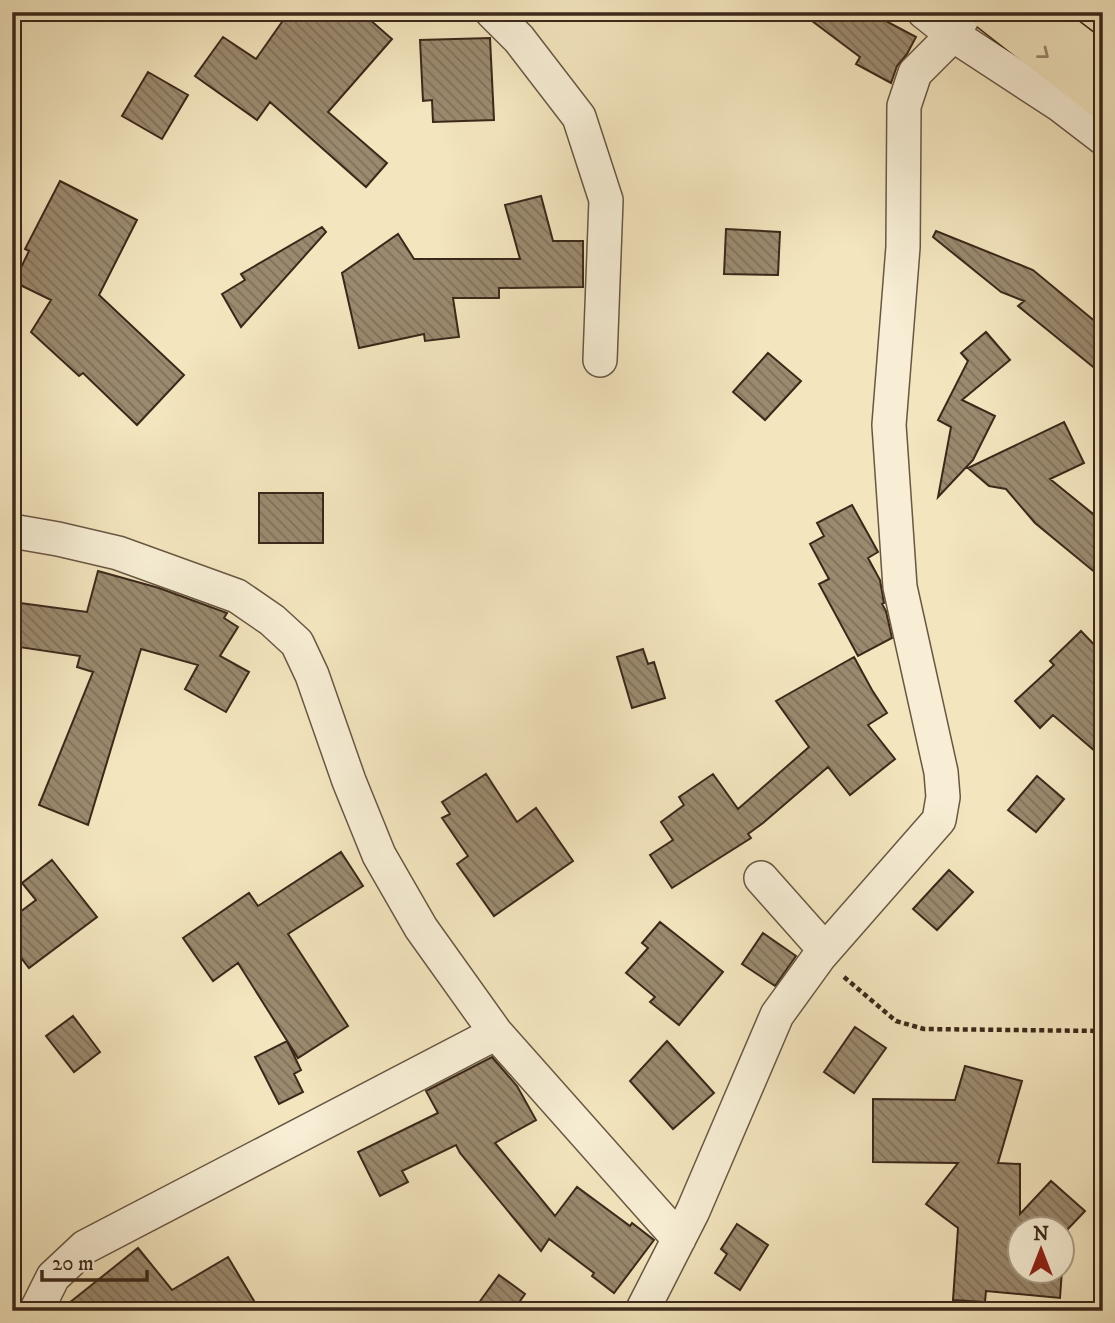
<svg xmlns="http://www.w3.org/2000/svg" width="1115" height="1323" font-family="'IM FELL DW Pica',serif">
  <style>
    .building { fill: url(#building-back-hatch); stroke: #3b281a; stroke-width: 2 }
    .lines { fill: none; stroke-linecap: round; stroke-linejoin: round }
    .street-casing { stroke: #695743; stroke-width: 36 }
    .highway-casing { stroke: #3b281a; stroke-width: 41 }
    .path { stroke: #3b281a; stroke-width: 4.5; stroke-dasharray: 5 3.5; stroke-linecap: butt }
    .street { stroke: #f7eed5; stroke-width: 33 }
    .highway { stroke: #f3e5be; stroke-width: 38 }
    .oneway { stroke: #97866c }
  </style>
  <defs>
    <pattern id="building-back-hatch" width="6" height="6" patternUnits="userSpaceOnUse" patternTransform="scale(1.75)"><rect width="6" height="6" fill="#9b8a6f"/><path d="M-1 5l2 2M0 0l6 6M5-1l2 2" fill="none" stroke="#80715a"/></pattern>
  </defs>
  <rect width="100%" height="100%" fill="#f3e5be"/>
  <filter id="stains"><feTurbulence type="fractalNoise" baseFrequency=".00286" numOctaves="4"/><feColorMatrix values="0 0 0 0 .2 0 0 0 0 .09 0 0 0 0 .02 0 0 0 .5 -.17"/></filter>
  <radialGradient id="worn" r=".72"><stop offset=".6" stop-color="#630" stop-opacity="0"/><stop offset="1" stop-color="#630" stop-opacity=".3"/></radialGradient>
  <path class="building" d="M 289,12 L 361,12 L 392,39 L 328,112 L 387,163 L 366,187 L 270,102 L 257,120 L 195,76 L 223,37 L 256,59 Z
    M 800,12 L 869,12 L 916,37 L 907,54 L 897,66 L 891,83 L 856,64 L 860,57 Z
    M 490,38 L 494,120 L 433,122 L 432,100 L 423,101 L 420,40 Z
    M 148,72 L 188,95 L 162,139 L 122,116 Z
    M 60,181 L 137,220 L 99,295 L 184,375 L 137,425 L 83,373 L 79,376 L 31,332 L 51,300 L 14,282 L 29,251 L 25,249 Z
    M 541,196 L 553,241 L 583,241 L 583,287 L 499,288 L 499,298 L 453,298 L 459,337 L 425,341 L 424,334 L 359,348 L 342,273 L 398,234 L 414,259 L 520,259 L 505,205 Z
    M 322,227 L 326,232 L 241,327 L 222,294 L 245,280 L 241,274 Z
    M 726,229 L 780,232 L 778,275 L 724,274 Z
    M 936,231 L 1033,270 L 1103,328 L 1103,375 L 1018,306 L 1024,301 L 1001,292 L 933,237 Z
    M 986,332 L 1010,360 L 962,400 L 995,416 L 973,460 L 938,497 L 951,427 L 938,420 L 968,361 L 961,353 Z
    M 768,353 L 801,381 L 765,420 L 733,392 Z
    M 1064,422 L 1084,463 L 1050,479 L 1103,522 L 1103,579 L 1035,523 L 1006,489 L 989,486 L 968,468 Z
    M 259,493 L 323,493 L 323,543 L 259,543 Z
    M 852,505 L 878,552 L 868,558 L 880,580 L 884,603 L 882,604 L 886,611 L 892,638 L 858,656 L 819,584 L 829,579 L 810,544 L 824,536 L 817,523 Z
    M 98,571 L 159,588 L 227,613 L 224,618 L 238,627 L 220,656 L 249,672 L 226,712 L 185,689 L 198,665 L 141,649 L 88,825 L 39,805 L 93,672 L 77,667 L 80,656 L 12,646 L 12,602 L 87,612 Z
    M 1081,631 L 1103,654 L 1103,758 L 1053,715 L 1040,728 L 1015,701 L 1054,665 L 1050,661 Z
    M 643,649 L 648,664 L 654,662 L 665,698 L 632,708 L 617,657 Z
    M 854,657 L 872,690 L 887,713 L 868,725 L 895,759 L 850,795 L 828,767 L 763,823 L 748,834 L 751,838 L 672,888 L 650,855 L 673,840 L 661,822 L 684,805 L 679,797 L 713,774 L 738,809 L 809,747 L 776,701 Z
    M 486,774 L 517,822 L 536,808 L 573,861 L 494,916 L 457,864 L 468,856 L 442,818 L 450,814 L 442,802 Z
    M 1037,776 L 1064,799 L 1036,832 L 1008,810 Z
    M 341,852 L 363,886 L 288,934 L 348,1026 L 298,1058 L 238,963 L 213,981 L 183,938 L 249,893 L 258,906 Z
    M 52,860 L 97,917 L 29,968 L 12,946 L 12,918 L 36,900 L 22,883 Z
    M 949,870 L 973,892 L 937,930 L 913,909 Z
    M 660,922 L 723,972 L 679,1025 L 650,1002 L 655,997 L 626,973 L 648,948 L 642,943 Z
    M 763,933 L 796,956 L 775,986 L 742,964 Z
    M 73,1016 L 100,1052 L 74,1072 L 46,1036 Z
    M 855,1027 L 886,1048 L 854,1093 L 824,1072 Z
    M 287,1041 L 301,1070 L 294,1074 L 303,1092 L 279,1104 L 255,1057 Z
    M 667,1041 L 714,1093 L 673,1129 L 630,1081 Z
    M 492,1057 L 517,1086 L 536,1120 L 495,1143 L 555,1216 L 577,1187 L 630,1226 L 632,1223 L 654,1240 L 614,1293 L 592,1276 L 594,1273 L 549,1239 L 541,1251 L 460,1153 L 456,1145 L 402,1171 L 408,1182 L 380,1196 L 358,1152 L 438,1113 L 426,1091 Z
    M 965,1066 L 1022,1081 L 998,1163 L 1020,1164 L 1020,1214 L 1051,1181 L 1085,1211 L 1065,1232 L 1062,1265 L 1062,1228 L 1020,1228 L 1020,1270 L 1062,1270 L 1060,1298 L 986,1291 L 985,1302 L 953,1300 L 958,1228 L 926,1204 L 958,1163 L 873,1162 L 873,1099 L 955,1100 Z
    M 737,1224 L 768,1245 L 740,1290 L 715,1273 L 727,1254 L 721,1249 Z
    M 138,1248 L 172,1290 L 228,1257 L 254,1301 L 238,1311 L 59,1311 Z
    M 499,1275 L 525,1294 L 513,1311 L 473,1311 Z"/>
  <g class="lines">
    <g class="street-casing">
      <path id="street" d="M 492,12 L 519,39 L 579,117 L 606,200 L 600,360
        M 924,12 L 953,35 L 1060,105 L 1103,138
        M 12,531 L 58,539 L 118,553 L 237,596 L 272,620 L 297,643 L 312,675 L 349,781 L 379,855 L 421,928 L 496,1033 L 679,1239
        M 761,878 L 825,950
        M 36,1311 L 53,1277 L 85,1247 L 496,1033
        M 642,1311 L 693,1211 L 777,1015 L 819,957 L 939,820 L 943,797 L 941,772 L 900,587 L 889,425 L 903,247 L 904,106 L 915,73 L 953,35 L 966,12"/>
    </g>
    <g class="highway-casing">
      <path id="highway" d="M 990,12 L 1103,100
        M 1035,12 L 1103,64"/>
    </g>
    <path class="path" d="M 844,977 L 896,1021 L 924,1029 L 1103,1031"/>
    <use href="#street" class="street"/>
    <use href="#highway" class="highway"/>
  </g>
  <defs><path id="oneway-chevron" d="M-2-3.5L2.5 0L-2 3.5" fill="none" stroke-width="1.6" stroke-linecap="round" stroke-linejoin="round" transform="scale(1.75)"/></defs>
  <use class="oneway" href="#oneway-chevron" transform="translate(1044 54) rotate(38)"/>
  <rect width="1115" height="1323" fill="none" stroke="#f3e5be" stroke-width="42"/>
  <rect x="14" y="14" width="1087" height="1295" fill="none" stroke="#3b281a" stroke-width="3.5"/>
  <rect x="21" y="21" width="1073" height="1281" fill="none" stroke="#3b281a" stroke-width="2"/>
  <g transform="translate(1041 1250)"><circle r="33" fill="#f7eed5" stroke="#ac9f8a" stroke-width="2"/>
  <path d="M0-5L12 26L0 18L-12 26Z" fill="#8f2418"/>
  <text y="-10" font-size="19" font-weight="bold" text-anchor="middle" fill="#3b281a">N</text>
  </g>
  <path d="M42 1270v10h105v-10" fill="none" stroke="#3b281a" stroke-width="3.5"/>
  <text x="52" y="1270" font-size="21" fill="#3b281a" stroke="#f7eed5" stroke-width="5" paint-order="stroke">20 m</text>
  <rect width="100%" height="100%" filter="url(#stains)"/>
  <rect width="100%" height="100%" fill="url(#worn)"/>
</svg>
